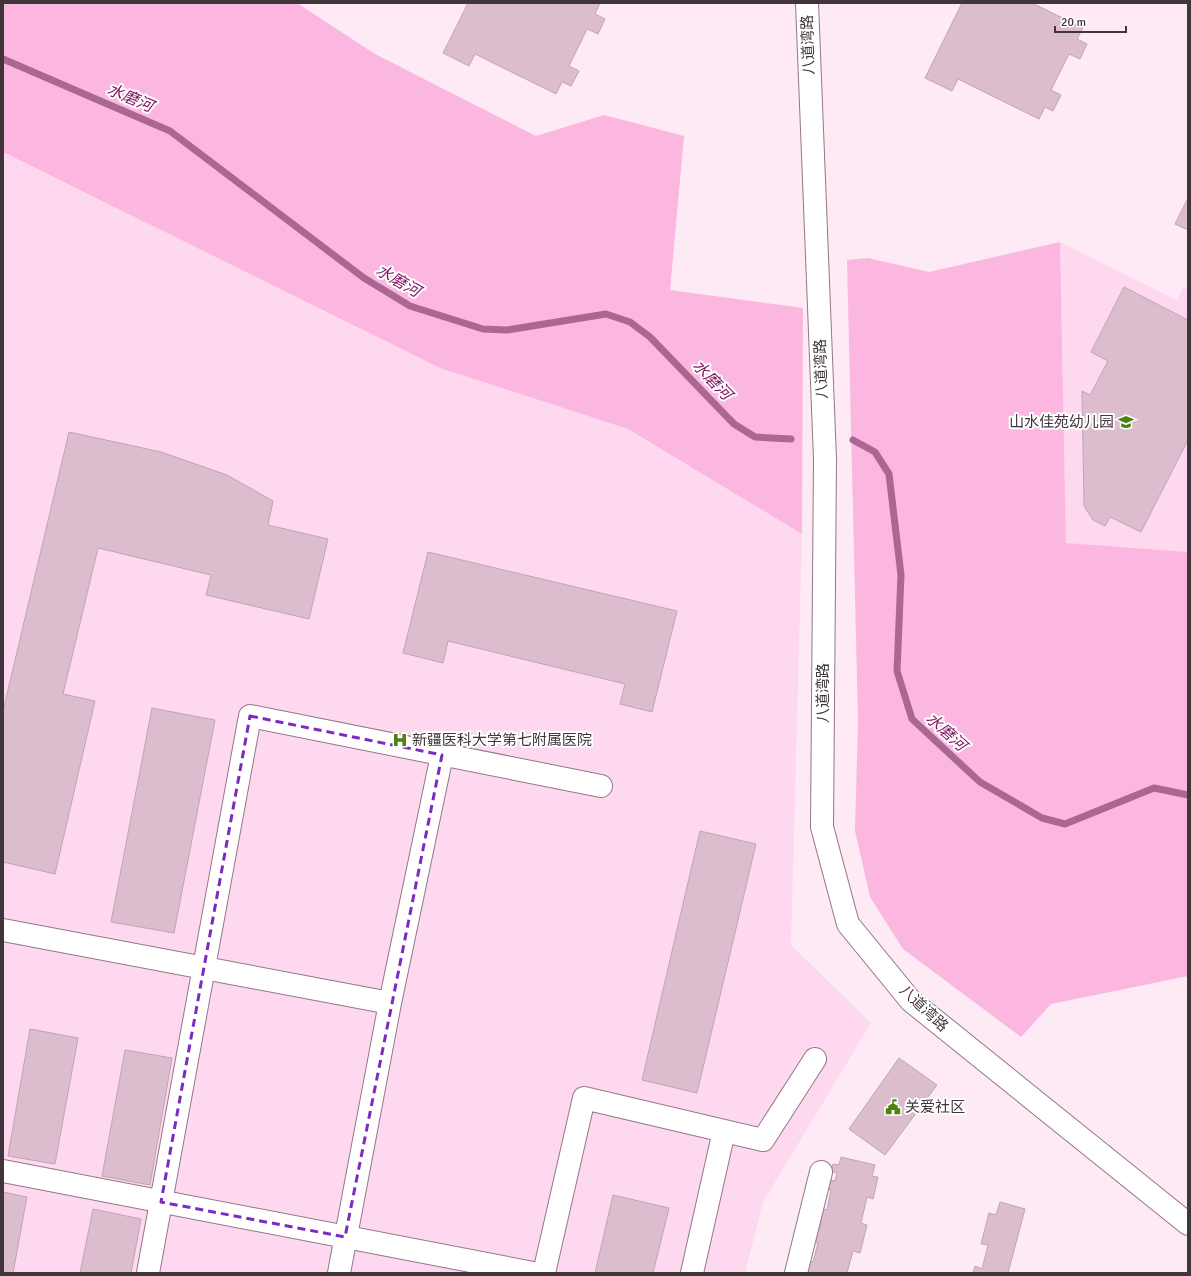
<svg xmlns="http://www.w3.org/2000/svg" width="1191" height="1276" font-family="Signika,'Noto Sans SC',sans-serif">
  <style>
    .built { fill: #fed8ee }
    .green { fill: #fbb7e0 }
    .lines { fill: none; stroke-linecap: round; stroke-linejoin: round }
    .stream { stroke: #a96791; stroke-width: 7 }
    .building { fill: #dbbdce; stroke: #c1a4b5 }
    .minor-casing { stroke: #937788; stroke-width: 24 }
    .major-casing { stroke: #937788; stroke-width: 24 }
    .minor { stroke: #fff; stroke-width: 22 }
    .major { stroke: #fff; stroke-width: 22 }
    .marked { fill: none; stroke: #7b2cbf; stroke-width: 3; stroke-dasharray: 8 5; stroke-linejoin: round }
    .labels { text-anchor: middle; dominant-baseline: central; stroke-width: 4; stroke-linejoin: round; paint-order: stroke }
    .street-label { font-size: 15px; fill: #41353c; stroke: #fff }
    .poi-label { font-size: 15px; fill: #41353c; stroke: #fff; text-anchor: start }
    .water-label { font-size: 16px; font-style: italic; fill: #821864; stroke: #fff }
  </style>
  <rect width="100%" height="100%" fill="#fdeaf5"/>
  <path class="built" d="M 3,152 L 440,368 L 628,429 L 802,534 L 791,945 L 871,1023 L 763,1202 L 745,1273 L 3,1273 Z
    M 1060,242 L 1177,300 L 1183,288 L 1188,290 L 1188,552 L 1066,544 Z"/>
  <path class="green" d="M 3,3 L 297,3 L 375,54 L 536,136 L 604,115 L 684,136 L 670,290 L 803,308 L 802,534 L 628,429 L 440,368 L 3,152 Z
    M 1060,242 L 1066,543 L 1188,552 L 1188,976 L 1051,1004 L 1021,1037 L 903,949 L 870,897 L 855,831 L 858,721 L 847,260 L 868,258 L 929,272 Z"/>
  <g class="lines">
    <path class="stream" d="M 3,59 L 170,131 L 364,278 L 410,306 L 483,329 L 507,330 L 606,314 L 630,322 L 650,337 L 734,424 L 755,437 L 791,439
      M 853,440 L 875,452 L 889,474 L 901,575 L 897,671 L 912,719 L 980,782 L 1042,818 L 1065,824 L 1154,788 L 1188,795"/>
  </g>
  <path class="building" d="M 468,3 L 600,3 L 595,14 L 605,19 L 598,34 L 587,29 L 569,66 L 579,71 L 571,86 L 562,82 L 556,94 L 475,54 L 469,66 L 443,53 Z
    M 962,3 L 1032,3 L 1083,28 L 1077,39 L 1087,44 L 1080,59 L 1069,54 L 1051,90 L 1061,95 L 1053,111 L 1045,107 L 1039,119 L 958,79 L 952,91 L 925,78 Z
    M 1188,198 L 1188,230 L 1175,224 Z
    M 1124,287 L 1188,320 L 1188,440 L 1141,532 L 1110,517 L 1105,526 L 1093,520 L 1084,506 L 1082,391 L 1090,395 L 1108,361 L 1091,352 Z
    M 69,432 L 161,452 L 227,475 L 273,501 L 268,525 L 328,539 L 309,619 L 206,595 L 211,575 L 98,548 L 63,694 L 95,701 L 55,874 L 3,862 L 3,711 Z
    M 428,552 L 677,611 L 652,712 L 620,704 L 625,684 L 448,641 L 443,663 L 403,653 Z
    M 152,708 L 215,720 L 174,933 L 111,922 Z
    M 700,831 L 756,844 L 697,1093 L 642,1080 Z
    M 30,1029 L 78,1038 L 55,1164 L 8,1156 Z
    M 125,1050 L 172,1058 L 150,1185 L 102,1176 Z
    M 899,1058 L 937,1085 L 885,1155 L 849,1129 Z
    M 841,1157 L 875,1165 L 872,1176 L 878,1177 L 873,1199 L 867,1197 L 861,1223 L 867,1225 L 860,1253 L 853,1251 L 847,1273 L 803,1273 L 806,1260 L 813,1262 L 818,1243 L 811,1241 L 814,1227 L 820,1229 L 822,1222 L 815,1221 L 818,1208 L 827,1210 L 831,1190 L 827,1189 L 829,1180 L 835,1181 L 837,1173 L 831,1171 L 833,1164 L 839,1165 Z
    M 3,1192 L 27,1197 L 13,1273 L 3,1273 Z
    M 613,1195 L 669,1208 L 653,1273 L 595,1273 Z
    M 1000,1202 L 1025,1209 L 1008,1273 L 973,1273 L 975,1266 L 982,1269 L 988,1245 L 981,1244 L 989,1213 L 996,1215 Z
    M 93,1209 L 141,1219 L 131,1273 L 80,1273 Z"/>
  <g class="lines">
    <g class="minor-casing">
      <path id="minor" d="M 3,930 L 390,1003 L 339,1273
        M 390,1003 L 442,755
        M 3,1171 L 533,1273
        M 148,1273 L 250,716 L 601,786
        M 544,1273 L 584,1098 L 763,1140 L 815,1059
        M 692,1273 L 724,1131
        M 796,1273 L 821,1172"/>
    </g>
    <g class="major-casing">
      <path id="major" d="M 807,3 L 825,459 L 822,827 L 848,924 L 911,1001 L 1188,1224"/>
    </g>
    <use href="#minor" class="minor"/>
    <use href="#major" class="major"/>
  </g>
  <path class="marked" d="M 250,716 L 442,755 L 345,1237 L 161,1202 Z"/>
  <defs>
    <g id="school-bare" transform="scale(1.2)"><path d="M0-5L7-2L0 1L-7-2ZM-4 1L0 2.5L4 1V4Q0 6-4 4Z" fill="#4f8113" stroke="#fff" stroke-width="2.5" paint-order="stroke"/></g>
    <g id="hospital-bare" transform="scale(1.2)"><path d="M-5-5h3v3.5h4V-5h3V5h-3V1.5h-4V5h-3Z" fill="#4f8113" stroke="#fff" stroke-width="2.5" paint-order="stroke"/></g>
    <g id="civic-bare" transform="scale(1.2)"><path d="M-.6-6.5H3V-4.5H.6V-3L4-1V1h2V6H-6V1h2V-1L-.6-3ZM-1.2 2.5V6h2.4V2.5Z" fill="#4f8113" stroke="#fff" stroke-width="2.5" paint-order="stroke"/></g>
  </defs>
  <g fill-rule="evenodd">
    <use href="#school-bare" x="1126" y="422"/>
    <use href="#hospital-bare" x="400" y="740"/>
    <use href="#civic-bare" x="893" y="1107"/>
  </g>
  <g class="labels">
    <g class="street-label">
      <text transform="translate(808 45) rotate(-92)">八道湾路</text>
      <text transform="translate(821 369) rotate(-92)">八道湾路</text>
      <text transform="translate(823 693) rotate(-90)">八道湾路</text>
      <text transform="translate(924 1008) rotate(43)">八道湾路</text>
    </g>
    <g class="poi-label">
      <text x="1114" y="422" text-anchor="end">山水佳苑幼儿园</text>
      <text x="412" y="740">新疆医科大学第七附属医院</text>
      <text x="905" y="1107">关爱社区</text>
    </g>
    <g class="water-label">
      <text transform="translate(130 98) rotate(23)">水磨河</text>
      <text transform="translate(398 281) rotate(30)">水磨河</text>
      <text transform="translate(712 380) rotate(46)">水磨河</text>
      <text transform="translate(946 732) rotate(42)">水磨河</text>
    </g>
  </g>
  <rect width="1191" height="1276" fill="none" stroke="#41353c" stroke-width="8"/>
  <path d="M1055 26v6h71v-6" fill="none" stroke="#41353c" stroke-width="2"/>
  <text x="1061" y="26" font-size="12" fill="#41353c" stroke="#ffffff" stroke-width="3" paint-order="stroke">20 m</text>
</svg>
